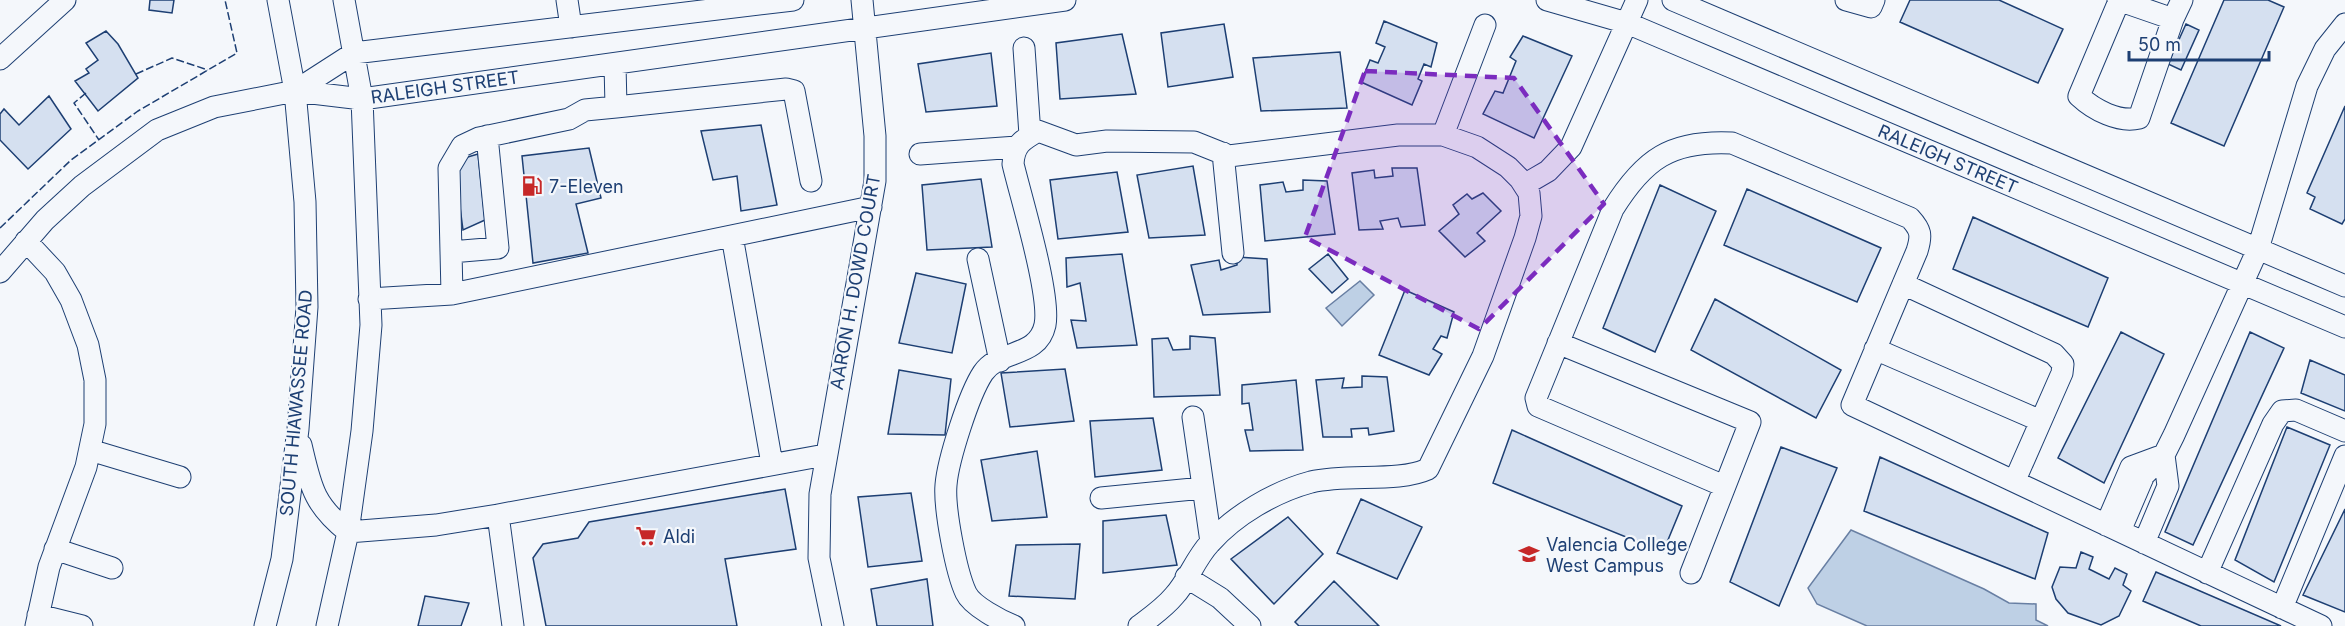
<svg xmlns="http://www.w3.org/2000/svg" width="2345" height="626" font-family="Inter,sans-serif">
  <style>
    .water { fill: #bed0e5; stroke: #687fa3; stroke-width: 1.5 }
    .building { fill: #d5e0f0; stroke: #1d3f73; stroke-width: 1.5 }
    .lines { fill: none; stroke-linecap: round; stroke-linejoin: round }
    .minor-casing { stroke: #1d3f73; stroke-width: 23 }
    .minor { stroke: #f4f7fb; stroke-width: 21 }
    .fence { stroke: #1d3f73; stroke-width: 1.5; stroke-dasharray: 8 3; stroke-linecap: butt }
    .marked { fill: #7b2cbf; fill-opacity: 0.2; stroke: #7b2cbf; stroke-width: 4.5; stroke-dasharray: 12 8; stroke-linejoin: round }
    .labels { text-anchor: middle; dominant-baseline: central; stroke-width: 4.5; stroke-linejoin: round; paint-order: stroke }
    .street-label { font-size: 18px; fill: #1d3f73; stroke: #f4f7fb }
    .poi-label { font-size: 18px; fill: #1d3f73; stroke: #f4f7fb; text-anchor: start }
  </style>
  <rect width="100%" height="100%" fill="#f4f7fb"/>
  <path class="water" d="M 1360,281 L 1374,295 L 1342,326 L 1326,308 Z
    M 1851,530 L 1984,589 L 2009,603 L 2036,604 L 2036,620 L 2048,626 L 1867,626 L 1817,604 L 1808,588 Z"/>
  <path class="building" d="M 150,0 L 174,0 L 172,13 L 149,10 Z
    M 1910,0 L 1999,0 L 2063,29 L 2038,83 L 1900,22 Z
    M 2224,0 L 2268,0 L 2284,7 L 2224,146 L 2171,123 Z
    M 1384,21 L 1437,43 L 1431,67 L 1424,64 L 1418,79 L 1422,81 L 1412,105 L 1361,82 L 1370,60 L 1378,63 L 1385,47 L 1376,43 Z
    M 1224,24 L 1233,77 L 1168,87 L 1161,33 Z
    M 2186,24 L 2199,30 L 2181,70 L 2168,64 Z
    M 106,31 L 118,44 L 138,78 L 98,111 L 75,81 L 89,73 L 86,69 L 98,60 L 86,43 Z
    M 1122,34 L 1136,94 L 1060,99 L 1056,43 Z
    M 1523,36 L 1572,56 L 1534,138 L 1483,114 L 1495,91 L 1503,93 L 1516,61 L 1510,57 Z
    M 1340,52 L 1347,108 L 1261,111 L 1253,58 Z
    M 991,53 L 997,106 L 926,112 L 918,64 Z
    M 49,96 L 71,129 L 28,169 L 0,140 L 0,114 L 4,109 L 19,125 Z
    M 2345,106 L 2345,219 L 2342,224 L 2310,209 L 2315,197 L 2307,193 Z
    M 761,125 L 777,205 L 741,211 L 737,176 L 713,180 L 701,131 Z
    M 589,148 L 601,198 L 576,204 L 588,253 L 533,263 L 522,156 Z
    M 478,154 L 485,220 L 463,230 L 454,161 Z
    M 1193,166 L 1205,235 L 1149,238 L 1137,175 Z
    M 1392,168 L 1417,168 L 1425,225 L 1401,227 L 1398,218 L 1380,221 L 1383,229 L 1359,230 L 1352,173 L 1374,170 L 1375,178 L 1393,176 Z
    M 1117,172 L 1128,232 L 1058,239 L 1050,180 Z
    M 981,179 L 992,247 L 927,250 L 922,185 Z
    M 1303,180 L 1327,181 L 1335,234 L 1265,241 L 1260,185 L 1283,182 L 1286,192 L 1303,190 Z
    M 1660,185 L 1716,211 L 1655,352 L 1603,328 Z
    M 1747,189 L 1881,248 L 1857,302 L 1724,245 Z
    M 1483,193 L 1501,211 L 1477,233 L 1485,241 L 1465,257 L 1439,231 L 1459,214 L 1453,205 L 1467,194 L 1472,199 Z
    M 1973,217 L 2108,278 L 2088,327 L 1953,269 Z
    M 1122,254 L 1137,345 L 1077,348 L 1071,320 L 1086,321 L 1080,283 L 1067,287 L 1066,258 Z
    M 1328,254 L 1348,279 L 1332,293 L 1309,269 Z
    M 1237,257 L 1267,259 L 1270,312 L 1203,315 L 1191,265 L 1219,260 L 1221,270 L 1237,265 Z
    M 916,273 L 966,284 L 952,353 L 899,343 Z
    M 1405,290 L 1454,312 L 1447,338 L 1441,336 L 1433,349 L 1442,354 L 1429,375 L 1379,355 Z
    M 1715,299 L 1841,370 L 1816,418 L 1691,350 Z
    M 2121,332 L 2164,354 L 2104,483 L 2058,458 Z
    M 2250,332 L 2284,348 L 2193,545 L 2165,532 Z
    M 1190,336 L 1215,338 L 1220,395 L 1154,397 L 1152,339 L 1168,338 L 1173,350 L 1190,349 Z
    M 2310,360 L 2345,375 L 2345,411 L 2301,393 Z
    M 1065,369 L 1074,421 L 1010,427 L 1001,373 Z
    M 899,370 L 951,379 L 945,435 L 888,434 Z
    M 1362,376 L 1387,377 L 1394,431 L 1369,435 L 1368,428 L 1351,429 L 1352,437 L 1323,437 L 1316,380 L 1344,378 L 1342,388 L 1362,387 Z
    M 1296,380 L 1303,450 L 1250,451 L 1245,430 L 1253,430 L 1249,403 L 1242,404 L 1242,385 Z
    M 1153,418 L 1162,470 L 1095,477 L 1090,421 Z
    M 2287,427 L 2330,445 L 2274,582 L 2235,560 Z
    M 1512,430 L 1682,506 L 1663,552 L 1493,483 Z
    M 1781,447 L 1837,468 L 1779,606 L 1730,582 Z
    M 1037,451 L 1047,517 L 992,521 L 981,460 Z
    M 1880,457 L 2048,533 L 2035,579 L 1864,511 Z
    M 785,489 L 796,549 L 725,559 L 737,626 L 546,626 L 533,558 L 543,544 L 578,538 L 589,522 Z
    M 911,493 L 922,561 L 868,567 L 858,497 Z
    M 1361,499 L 1422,527 L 1397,579 L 1337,553 Z
    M 2345,509 L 2345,612 L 2303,595 Z
    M 1166,515 L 1177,565 L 1103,573 L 1103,521 Z
    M 1288,517 L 1323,554 L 1274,604 L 1231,559 Z
    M 1080,544 L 1075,599 L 1009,596 L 1016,545 Z
    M 2081,552 L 2093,557 L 2089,569 L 2109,579 L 2115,568 L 2127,574 L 2123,585 L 2131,591 L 2119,616 L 2101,625 L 2068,613 L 2056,599 L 2052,587 L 2060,567 L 2076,568 Z
    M 2156,572 L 2281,626 L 2201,626 L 2143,601 Z
    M 927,579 L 933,626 L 877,626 L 871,589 Z
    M 1334,581 L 1379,626 L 1299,626 L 1295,622 Z
    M 425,596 L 469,603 L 461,626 L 418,626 Z"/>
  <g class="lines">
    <g class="minor-casing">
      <path id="minor" d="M 567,0 L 571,27
        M 1547,0 L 1627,23 L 2345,327
        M 1673,0 L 2345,286
        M 1846,0 L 1871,7 L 1874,0
        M 2118,0 L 2173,19 L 2182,0
        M 2119,1 L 2079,96 C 2094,110 2119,123 2139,118 L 2173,19
        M 1024,48 L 1030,135
        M 0,59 L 65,0
        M 295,91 L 354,53 L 793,0
        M 616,107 L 786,89 L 794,91 L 811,181
        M 1443,135 L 1485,25
        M 1223,153 L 1233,253
        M 920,154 L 1017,147
        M 1524,185 L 1548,171 L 1571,147 L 1637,0
        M 732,236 L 772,464
        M 26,241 L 55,272 L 71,300 L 88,345 L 95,380 L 95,424 L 86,467 L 49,567 L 36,626
        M 451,252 L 498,248 L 487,136
        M 978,259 L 1000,361
        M 0,272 L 45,220 L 82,186 L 157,130 L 214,107 L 295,91 L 362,99 L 1065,0
        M 1903,284 L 2054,354 L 2063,364 L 2062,373 L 2015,480
        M 452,294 L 449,168 L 462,146 L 479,138 L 569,119 L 585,110 L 616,107 L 615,64
        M 369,299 L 452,294 L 871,207
        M 1558,343 L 1750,422 L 1691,573
        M 1875,349 L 2041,421
        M 1193,417 L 1211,542
        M 301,445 C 311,487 313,504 348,532 L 436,525 L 498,515 L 513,626
        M 90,450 L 180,477
        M 1724,486 L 1538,406 L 1536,398 L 1613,209 C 1644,159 1671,140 1732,143 L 1910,218 C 1921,230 1922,235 1917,251 L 1852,405 L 2321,626
        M 1101,498 L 1203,488
        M 498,515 L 825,455
        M 2106,525 L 2131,467 L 2158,457
        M 2120,531 L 2144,475 L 2164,455 L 2174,435 L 2258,249 L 2307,86 L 2325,49 L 2345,24
        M 2144,543 L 2168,486 L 2164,455
        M 55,549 L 112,568
        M 2207,573 L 2273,424 L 2282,411 L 2296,410 L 2345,431
        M 1186,577 L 1220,598 L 1250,626
        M 2282,608 L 2345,456
        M 38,615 L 82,626
        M 265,626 L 282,559 L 298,429 L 307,307 L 305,202 L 295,91 L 278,0
        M 327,626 L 348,532 L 362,431 L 371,325 L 362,99 L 344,0
        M 833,626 L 819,558 L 820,494 L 875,181 L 875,136 L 862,0
        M 1014,626 C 1001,621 972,606 966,593 C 956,572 944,508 946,485 C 948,460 969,394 983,373 C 999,349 1038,358 1045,325 C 1051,295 1021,198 1013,164 C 1014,145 1022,140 1038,131 L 1076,145 L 1107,141 L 1194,142 L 1229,156 L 1398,135 L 1443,135 L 1477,147 L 1508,167 L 1520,179 L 1529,193 L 1531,216 L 1525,238 L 1483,356 L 1428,469 C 1397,483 1348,473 1311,482 C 1274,492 1235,515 1210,543 C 1195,559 1188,581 1174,596 C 1164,608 1151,617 1139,626"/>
    </g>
    <use href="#minor" class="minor"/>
    <path class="fence" d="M 136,74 L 172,58 L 208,70
      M 86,93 L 74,103 L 99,140
      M 0,228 L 71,160 L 138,111 L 237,53 L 225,0"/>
  </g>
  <path class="marked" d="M 1365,71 L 1514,78 L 1604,204 L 1479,329 L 1305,237 Z"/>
  <defs>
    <g id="fuel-bare" transform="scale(1.62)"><path d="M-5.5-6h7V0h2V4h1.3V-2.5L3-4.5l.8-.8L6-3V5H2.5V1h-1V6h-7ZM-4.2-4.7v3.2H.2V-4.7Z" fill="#c62828" stroke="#f4f7fb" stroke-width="2.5" paint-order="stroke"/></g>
    <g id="supermarket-bare" transform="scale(1.62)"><path d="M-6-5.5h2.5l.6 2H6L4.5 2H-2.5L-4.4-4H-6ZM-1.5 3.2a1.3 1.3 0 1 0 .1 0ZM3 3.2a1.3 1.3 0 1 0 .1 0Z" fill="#c62828" stroke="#f4f7fb" stroke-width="2.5" paint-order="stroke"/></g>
    <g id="university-bare" transform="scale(1.62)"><path d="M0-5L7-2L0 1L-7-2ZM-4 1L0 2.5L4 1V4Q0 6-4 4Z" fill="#c62828" stroke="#f4f7fb" stroke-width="2.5" paint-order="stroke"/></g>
  </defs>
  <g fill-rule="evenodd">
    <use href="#fuel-bare" x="532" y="186"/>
    <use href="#supermarket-bare" x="646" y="536"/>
    <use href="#university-bare" x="1529" y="554"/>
  </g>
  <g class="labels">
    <g class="street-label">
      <text transform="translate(445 87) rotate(-8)">RALEIGH STREET</text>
      <text transform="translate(1948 159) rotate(23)">RALEIGH STREET</text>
      <text transform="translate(855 282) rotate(-80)">AARON H. DOWD COURT</text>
      <text transform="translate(296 403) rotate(-85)">SOUTH HIAWASSEE ROAD</text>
    </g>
    <g class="poi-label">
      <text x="549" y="186">7-Eleven</text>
      <text x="663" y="536">Aldi</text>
      <text x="1546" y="544">Valencia College<tspan x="1546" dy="21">West Campus</tspan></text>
    </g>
  </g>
  <path d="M2129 51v9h140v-9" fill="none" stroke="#1d3f73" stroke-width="3"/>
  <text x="2138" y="51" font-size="18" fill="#1d3f73" stroke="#f4f7fb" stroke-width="4.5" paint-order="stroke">50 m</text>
</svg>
